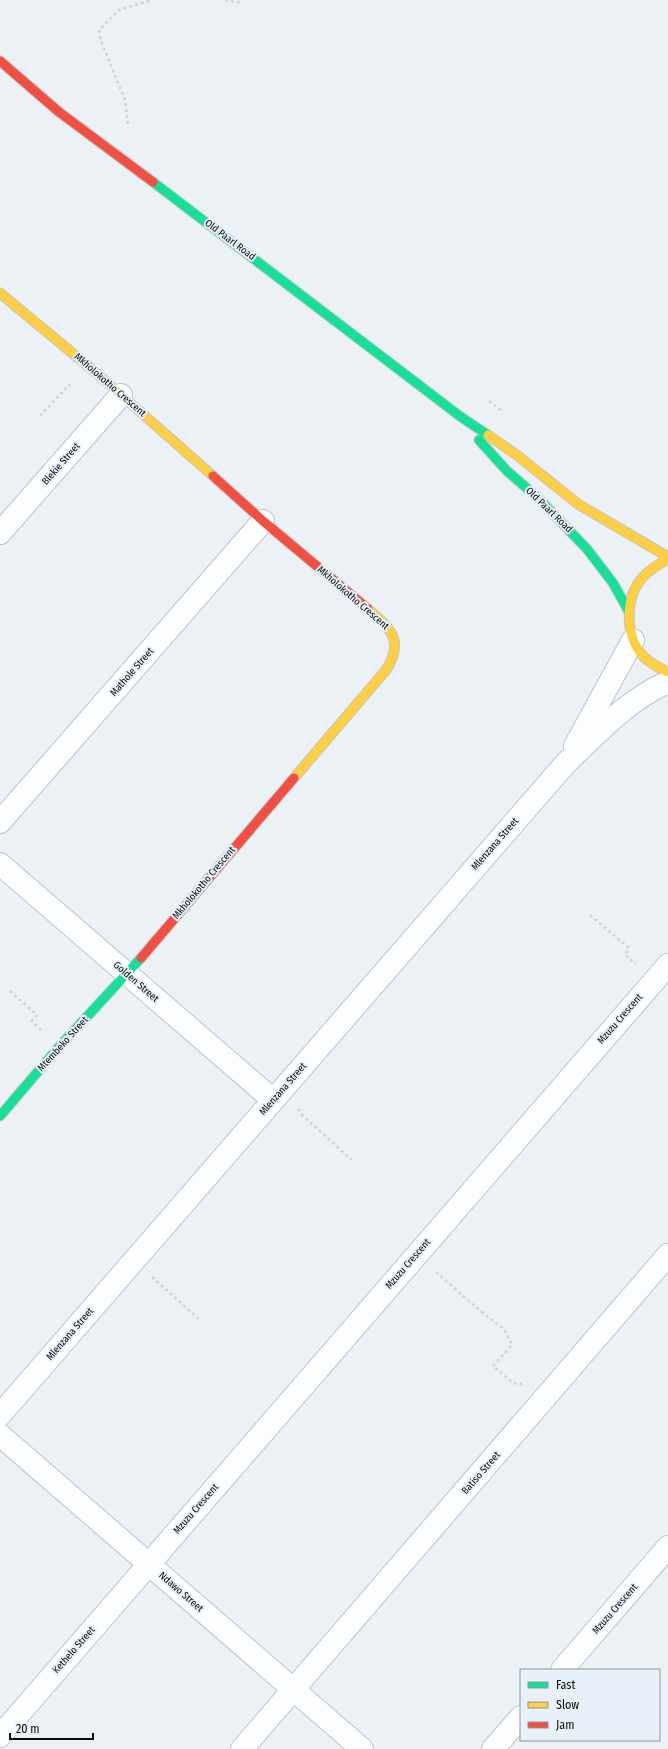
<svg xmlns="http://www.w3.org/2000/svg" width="668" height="1749" font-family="'Fira Sans Condensed',sans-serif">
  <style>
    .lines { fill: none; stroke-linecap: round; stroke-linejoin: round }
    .street-casing { stroke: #c0c4c7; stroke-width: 24 }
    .fast-casing { stroke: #c0c4c7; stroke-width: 11 }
    .slow-casing { stroke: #c0c4c7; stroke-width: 11 }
    .jam-casing { stroke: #c0c4c7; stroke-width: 11 }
    .path { stroke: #d2d4d6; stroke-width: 2.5; stroke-dasharray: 3 3; stroke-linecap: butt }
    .street { stroke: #fcfdfe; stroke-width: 22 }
    .fast { stroke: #16e098; stroke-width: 9 }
    .slow { stroke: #ffcf43; stroke-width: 9 }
    .jam { stroke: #f24e42; stroke-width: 9 }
    .labels { text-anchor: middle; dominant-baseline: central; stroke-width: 4; stroke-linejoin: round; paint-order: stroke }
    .street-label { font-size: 10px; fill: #090c0f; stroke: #e8f1f9 }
  </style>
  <rect width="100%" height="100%" fill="#ecf1f5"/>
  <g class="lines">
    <g class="street-casing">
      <path id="street" d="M 0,533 L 121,395
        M 575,746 L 633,640
        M 0,822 L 263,521
        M 0,864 L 273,1100
        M 0,1415 L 566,763 C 598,733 627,700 668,682
        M 0,1435 L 362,1749
        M 562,1670 L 668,1547
        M 0,1736 L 668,965
        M 242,1749 L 668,1255
        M 493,1749 L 521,1717"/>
    </g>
    <g class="fast-casing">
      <path id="fast" d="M 153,182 L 461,417 L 488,435
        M 479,440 L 507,471 L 537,497 L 587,549 L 613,583 L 628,610
        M 0,1116 L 59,1047 L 141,958"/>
    </g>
    <g class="slow-casing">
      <path id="slow" d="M 0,293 L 94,371 L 213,476
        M 488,435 L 518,456 L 578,504 L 668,557
        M 668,559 C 659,564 650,569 643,577 C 624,598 625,637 644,657 C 651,664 659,668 668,672
        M 294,778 L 386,670 C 405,640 390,628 368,609"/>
    </g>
    <g class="jam-casing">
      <path id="jam" d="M 0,61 L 59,112 L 153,182
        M 213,476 L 263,521 L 368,609
        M 141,958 L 294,778"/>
    </g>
    <path class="path" d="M 225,0 L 243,3
      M 128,124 L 125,100 L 101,41 L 99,30 L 119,10 L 152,0
      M 489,401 L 503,412
      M 40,416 L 69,385 L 70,386
      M 590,915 L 629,948 L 625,955 L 636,964
      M 10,991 L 37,1015 L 32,1021 L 41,1030
      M 298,1109 L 302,1115 L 352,1160
      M 436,1272 L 484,1314 L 504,1329 L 512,1345 L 493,1366 L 513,1383 L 522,1384
      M 152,1277 L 201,1321"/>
    <use href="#street" class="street"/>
    <use href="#fast" class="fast"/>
    <use href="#slow" class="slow"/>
    <use href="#jam" class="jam"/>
  </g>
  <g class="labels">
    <g class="street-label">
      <text transform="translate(230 240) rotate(37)">Old Paarl Road</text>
      <text transform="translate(110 385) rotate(41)">Mkholokotho Crescent</text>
      <text transform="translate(61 464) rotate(-49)">Blekie Street</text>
      <text transform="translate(549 510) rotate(44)">Old Paarl Road</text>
      <text transform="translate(353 598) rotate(41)">Mkholokotho Crescent</text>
      <text transform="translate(132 672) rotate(-49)">Mathole Street</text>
      <text transform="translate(495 844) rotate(-49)">Mlenzana Street</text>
      <text transform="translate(204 883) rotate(-50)">Mkholokotho Crescent</text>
      <text transform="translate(136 982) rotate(41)">Golden Street</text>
      <text transform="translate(620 1019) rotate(-49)">Mzuzu Crescent</text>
      <text transform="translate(63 1044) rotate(-48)">Mtembeko Street</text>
      <text transform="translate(283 1089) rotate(-49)">Mlenzana Street</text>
      <text transform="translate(408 1264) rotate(-49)">Mzuzu Crescent</text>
      <text transform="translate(70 1334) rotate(-49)">Mlenzana Street</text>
      <text transform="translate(481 1473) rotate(-49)">Batiso Street</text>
      <text transform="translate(196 1509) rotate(-49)">Mzuzu Crescent</text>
      <text transform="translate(181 1592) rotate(41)">Ndawo Street</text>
      <text transform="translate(615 1609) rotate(-49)">Mzuzu Crescent</text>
      <text transform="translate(74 1650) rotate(-49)">Kethelo Street</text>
    </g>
  </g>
  <rect x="520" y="1669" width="140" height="72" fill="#e8f1f9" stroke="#8f959b"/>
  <rect x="528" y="1682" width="20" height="6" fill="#16e098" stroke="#8f959b"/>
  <text x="556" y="1689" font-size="12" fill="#090c0f">Fast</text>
  <rect x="528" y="1702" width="20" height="6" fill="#ffcf43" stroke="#8f959b"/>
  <text x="556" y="1709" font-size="12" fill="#090c0f">Slow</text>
  <rect x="528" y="1722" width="20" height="6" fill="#f24e42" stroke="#8f959b"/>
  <text x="556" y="1729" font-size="12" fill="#090c0f">Jam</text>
  <path d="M10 1733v6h83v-6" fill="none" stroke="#090c0f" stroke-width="2"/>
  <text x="16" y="1733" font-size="12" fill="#090c0f" stroke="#e8f1f9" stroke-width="3" paint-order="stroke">20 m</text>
</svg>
